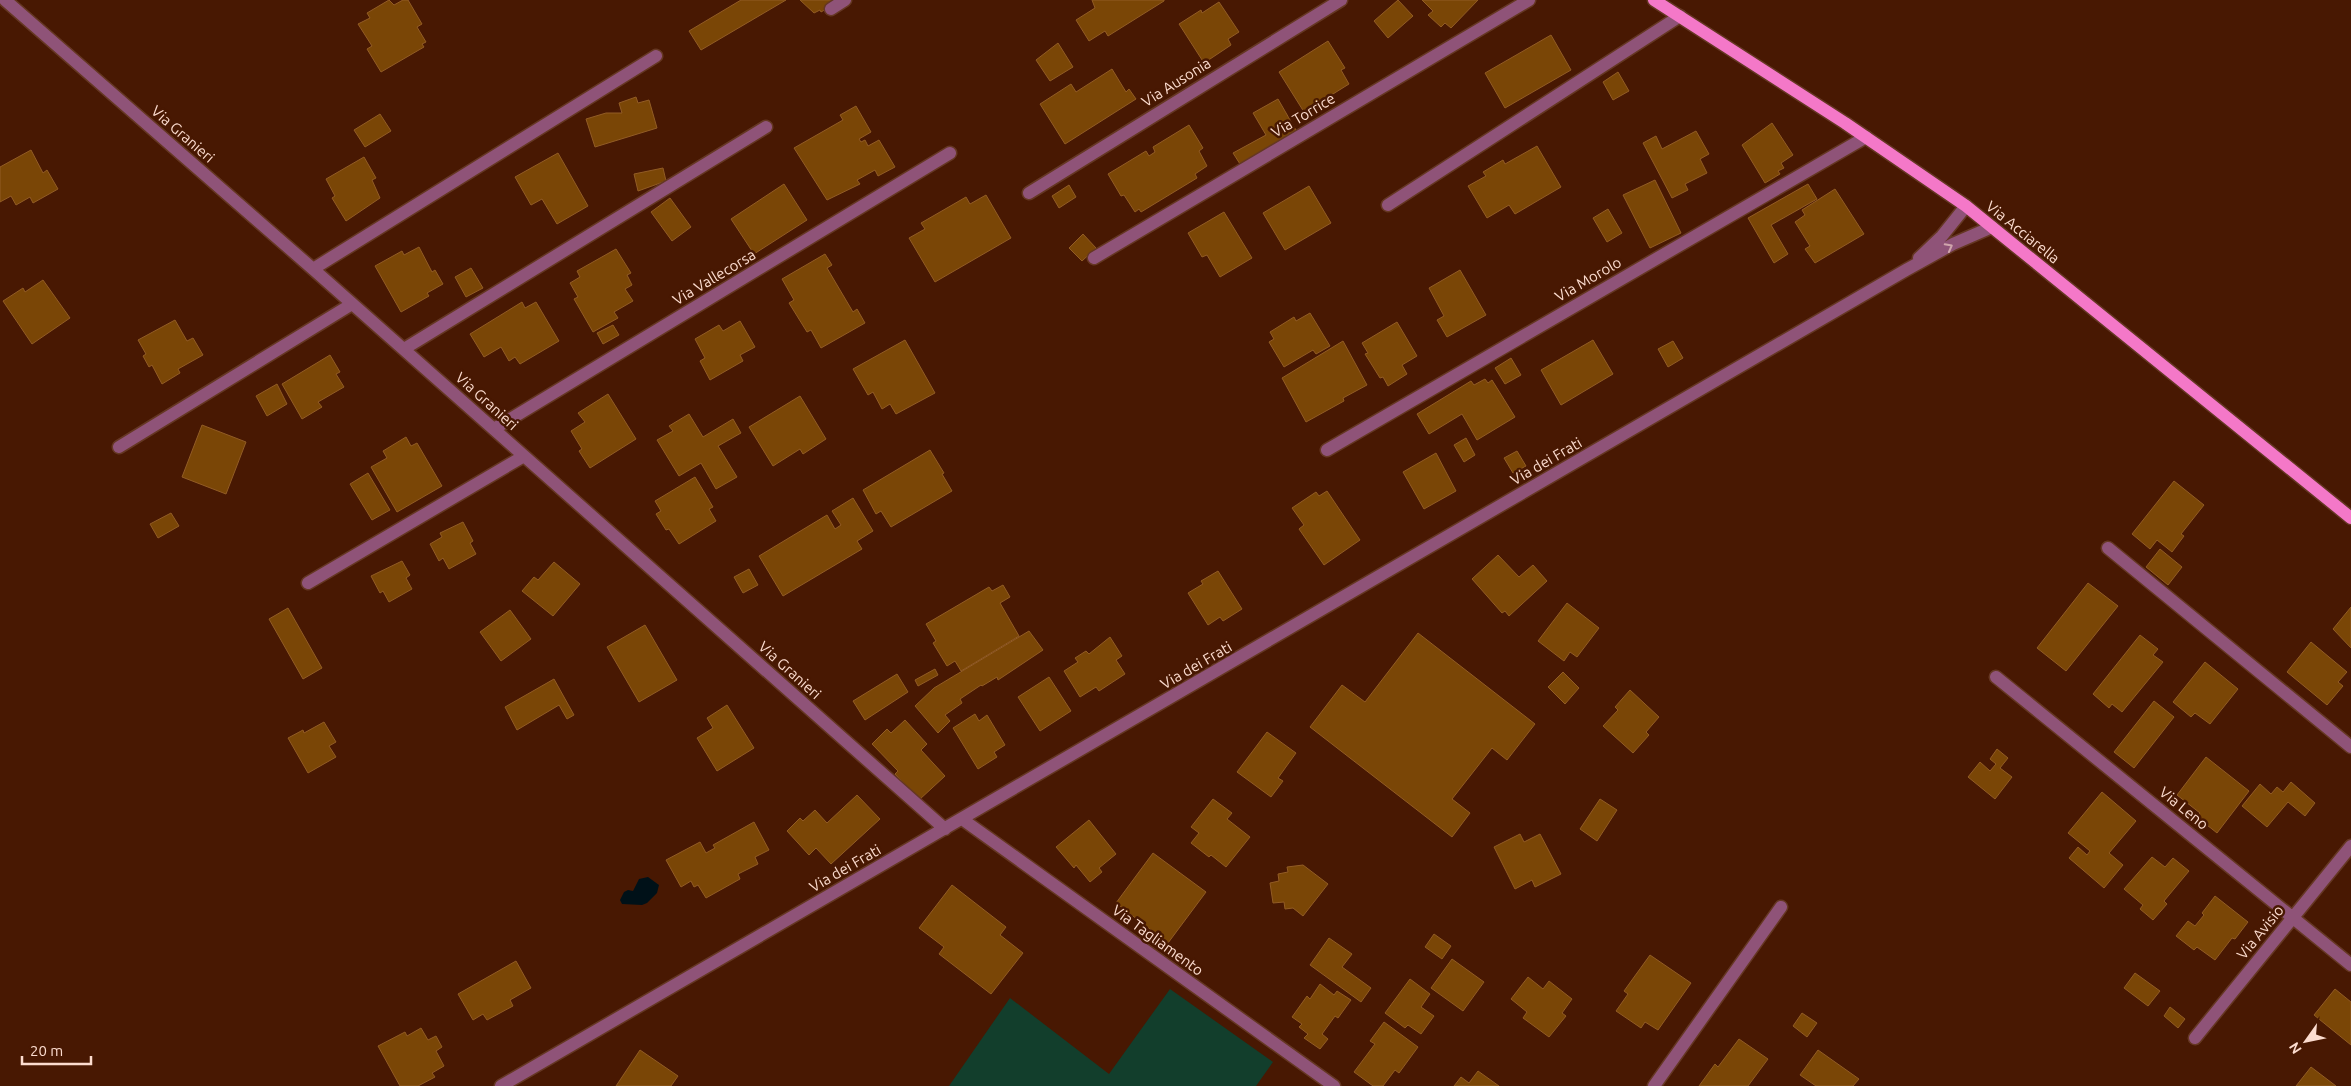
<svg xmlns="http://www.w3.org/2000/svg" width="2351" height="1086" font-family="Ubuntu,sans-serif">
  <style>
    .green { fill: #123e2c }
    .water { fill: #001118 }
    .building { fill: #7a4606; stroke: #925c25 }
    .lines { fill: none; stroke-linecap: round; stroke-linejoin: round }
    .minor-casing { stroke: #653723; stroke-width: 15 }
    .primary-casing { stroke: #653723; stroke-width: 15 }
    .minor { stroke: #8f5378; stroke-width: 12 }
    .primary { stroke: #f478c8; stroke-width: 12 }
    .oneway { stroke: #d0a5ac }
    .labels { text-anchor: middle; dominant-baseline: central; stroke-width: 5; stroke-linejoin: round; paint-order: stroke }
    .street-label { font-size: 15px; fill: #fcdccf; stroke: #481802 }
  </style>
  <rect width="100%" height="100%" fill="#481802"/>
  <path class="green" d="M 1170,989 L 1273,1062 L 1256,1086 L 949,1086 L 1010,998 L 1109,1074 Z"/>
  <path class="water" d="M 648,877 L 659,885 L 657,893 L 647,903 L 642,905 L 622,904 L 620,900 L 624,892 L 628,890 L 633,891 L 639,879 Z"/>
  <path class="building" d="M 389,0 L 394,5 L 403,0 L 408,0 L 422,24 L 417,27 L 426,42 L 422,44 L 424,47 L 381,72 L 367,49 L 372,46 L 358,24 L 370,18 L 367,13 Z
    M 741,0 L 786,0 L 701,50 L 689,31 Z
    M 800,0 L 842,0 L 821,12 L 820,10 L 814,13 Z
    M 1092,0 L 1164,0 L 1164,1 L 1108,36 L 1105,31 L 1089,41 L 1076,20 L 1095,8 Z
    M 1398,0 L 1413,16 L 1388,38 L 1374,21 Z
    M 1422,0 L 1478,0 L 1451,28 L 1445,23 L 1441,27 L 1428,15 L 1433,11 Z
    M 1219,2 L 1239,32 L 1228,39 L 1231,45 L 1204,63 L 1179,24 L 1201,10 L 1202,13 Z
    M 1551,35 L 1571,70 L 1505,108 L 1485,73 Z
    M 1328,41 L 1345,68 L 1341,70 L 1349,84 L 1304,112 L 1279,72 Z
    M 1058,43 L 1073,67 L 1050,81 L 1036,60 Z
    M 1112,69 L 1126,92 L 1129,89 L 1136,99 L 1065,144 L 1040,104 L 1071,84 L 1076,92 Z
    M 1618,72 L 1629,91 L 1613,100 L 1603,82 Z
    M 636,97 L 638,103 L 649,100 L 657,128 L 595,147 L 586,119 L 606,113 L 622,113 L 619,103 Z
    M 1278,99 L 1297,132 L 1240,164 L 1233,153 L 1266,135 L 1253,113 Z
    M 856,106 L 871,132 L 859,139 L 861,142 L 865,140 L 868,146 L 879,140 L 895,167 L 878,176 L 875,170 L 857,180 L 860,184 L 827,200 L 794,148 L 843,120 L 840,115 Z
    M 380,114 L 391,131 L 365,147 L 354,130 Z
    M 1772,123 L 1793,155 L 1781,163 L 1784,168 L 1778,171 L 1780,174 L 1765,183 L 1742,145 Z
    M 1189,125 L 1203,148 L 1199,151 L 1207,166 L 1195,174 L 1197,178 L 1141,212 L 1139,209 L 1135,212 L 1124,195 L 1121,196 L 1108,174 L 1146,151 L 1149,156 L 1155,152 L 1153,147 Z
    M 1696,131 L 1709,154 L 1700,159 L 1707,173 L 1685,184 L 1688,190 L 1672,198 L 1643,143 L 1656,136 L 1662,149 Z
    M 1537,146 L 1561,187 L 1515,214 L 1509,205 L 1487,218 L 1468,186 L 1486,176 L 1483,172 L 1503,160 L 1505,164 Z
    M 31,150 L 43,173 L 47,170 L 58,189 L 33,203 L 30,197 L 16,205 L 11,196 L 0,202 L 0,167 Z
    M 558,153 L 588,206 L 557,224 L 542,199 L 531,205 L 515,177 Z
    M 364,157 L 376,178 L 372,180 L 380,198 L 346,221 L 332,198 L 335,196 L 326,179 Z
    M 663,168 L 666,181 L 638,191 L 634,174 Z
    M 1655,180 L 1681,233 L 1650,248 L 1623,195 Z
    M 784,184 L 807,220 L 754,254 L 731,219 Z
    M 1808,184 L 1817,199 L 1771,225 L 1788,254 L 1774,263 L 1748,218 Z
    M 1069,185 L 1076,197 L 1059,208 L 1052,196 Z
    M 1309,186 L 1331,223 L 1285,250 L 1263,213 Z
    M 1835,189 L 1864,234 L 1815,263 L 1805,249 L 1810,246 L 1795,222 L 1805,215 L 1802,210 Z
    M 986,195 L 1011,238 L 935,282 L 909,238 L 925,229 L 921,223 L 966,197 L 970,204 Z
    M 670,198 L 691,227 L 672,241 L 651,212 Z
    M 1608,209 L 1622,233 L 1607,242 L 1593,218 Z
    M 1224,212 L 1252,258 L 1220,277 L 1207,255 L 1202,257 L 1188,233 Z
    M 1083,234 L 1096,248 L 1082,261 L 1069,248 Z
    M 419,247 L 432,272 L 435,270 L 443,284 L 427,293 L 429,296 L 401,312 L 375,266 L 402,251 L 404,255 Z
    M 616,249 L 631,273 L 627,275 L 632,285 L 625,289 L 633,301 L 614,312 L 618,318 L 593,332 L 574,299 L 578,297 L 570,283 L 580,277 L 577,271 Z
    M 825,254 L 832,265 L 827,268 L 853,312 L 857,309 L 865,323 L 821,348 L 811,330 L 807,332 L 789,303 L 794,300 L 782,279 Z
    M 471,268 L 483,288 L 466,297 L 455,277 Z
    M 1460,270 L 1486,315 L 1447,337 L 1437,320 L 1444,316 L 1429,288 Z
    M 43,280 L 70,318 L 32,344 L 3,301 L 23,288 L 25,292 Z
    M 522,302 L 525,308 L 536,302 L 559,341 L 520,364 L 515,357 L 509,361 L 501,347 L 484,357 L 470,334 Z
    M 1310,313 L 1330,346 L 1316,354 L 1313,350 L 1284,367 L 1269,342 L 1274,339 L 1270,332 L 1294,317 L 1296,321 Z
    M 175,320 L 187,341 L 193,338 L 203,355 L 178,369 L 180,373 L 162,384 L 152,365 L 149,367 L 143,356 L 146,354 L 138,340 Z
    M 740,321 L 755,347 L 740,355 L 743,361 L 710,380 L 700,361 L 705,358 L 695,339 L 719,325 L 723,331 Z
    M 1397,322 L 1417,356 L 1402,365 L 1407,374 L 1388,386 L 1383,377 L 1380,378 L 1365,354 L 1368,353 L 1362,343 Z
    M 613,325 L 619,335 L 603,344 L 597,333 Z
    M 905,340 L 935,393 L 896,414 L 890,404 L 882,409 L 873,392 L 868,395 L 853,369 Z
    M 1593,340 L 1613,374 L 1561,405 L 1541,370 Z
    M 1343,341 L 1367,385 L 1343,398 L 1344,401 L 1306,422 L 1282,378 Z
    M 1673,341 L 1683,358 L 1668,367 L 1658,349 Z
    M 330,355 L 340,372 L 336,374 L 344,387 L 318,402 L 322,407 L 302,419 L 282,384 Z
    M 1511,358 L 1521,375 L 1505,384 L 1495,368 Z
    M 1485,379 L 1488,383 L 1492,380 L 1515,417 L 1477,440 L 1462,414 L 1429,434 L 1417,414 L 1471,381 L 1474,385 Z
    M 277,384 L 287,404 L 267,416 L 256,396 Z
    M 608,394 L 636,439 L 590,468 L 579,451 L 582,449 L 571,431 L 585,422 L 578,413 Z
    M 800,396 L 826,439 L 803,454 L 800,449 L 773,466 L 749,427 Z
    M 689,414 L 703,437 L 733,419 L 741,433 L 718,446 L 737,477 L 716,489 L 701,463 L 679,476 L 657,440 L 673,431 L 669,426 Z
    M 202,425 L 246,442 L 226,494 L 182,477 Z
    M 406,437 L 411,446 L 417,443 L 442,486 L 397,512 L 371,467 L 387,458 L 383,451 Z
    M 1466,438 L 1475,455 L 1464,462 L 1454,445 Z
    M 930,450 L 944,473 L 942,474 L 952,491 L 891,527 L 881,511 L 876,514 L 863,490 Z
    M 1517,451 L 1526,466 L 1513,473 L 1504,458 Z
    M 1436,453 L 1456,491 L 1424,509 L 1403,472 Z
    M 368,473 L 390,510 L 372,520 L 350,484 Z
    M 695,477 L 713,507 L 709,509 L 716,521 L 679,544 L 669,529 L 666,530 L 656,514 L 661,511 L 655,501 Z
    M 2174,481 L 2204,505 L 2181,534 L 2184,536 L 2172,552 L 2157,540 L 2150,549 L 2132,534 Z
    M 1327,491 L 1360,540 L 1324,565 L 1299,529 L 1304,525 L 1292,508 L 1316,492 L 1319,496 Z
    M 853,498 L 873,531 L 857,541 L 862,549 L 783,596 L 759,556 L 827,515 L 835,529 L 841,525 L 832,511 Z
    M 171,513 L 179,526 L 158,538 L 150,524 Z
    M 463,522 L 473,541 L 470,543 L 476,554 L 449,569 L 443,558 L 439,561 L 430,544 L 442,537 L 440,533 Z
    M 2160,549 L 2182,567 L 2168,585 L 2146,567 Z
    M 1498,555 L 1519,577 L 1533,565 L 1547,581 L 1509,616 L 1505,611 L 1502,613 L 1472,579 Z
    M 402,561 L 410,575 L 406,578 L 412,589 L 389,602 L 383,591 L 380,593 L 371,576 Z
    M 554,562 L 580,584 L 553,616 L 522,591 L 534,577 L 538,580 Z
    M 749,569 L 758,585 L 743,593 L 734,577 Z
    M 1218,571 L 1242,609 L 1223,621 L 1220,617 L 1208,625 L 1188,593 L 1203,584 L 1201,581 Z
    M 2088,583 L 2118,606 L 2066,671 L 2037,648 Z
    M 1003,585 L 1010,597 L 1000,603 L 1019,636 L 961,671 L 955,661 L 947,666 L 933,643 L 936,641 L 926,624 L 989,587 L 992,591 Z
    M 1567,603 L 1599,628 L 1577,657 L 1570,652 L 1564,661 L 1538,641 Z
    M 2351,607 L 2351,648 L 2333,629 Z
    M 288,608 L 322,668 L 303,679 L 269,619 Z
    M 510,610 L 531,639 L 501,661 L 480,632 Z
    M 645,625 L 677,680 L 639,702 L 607,647 Z
    M 1029,631 L 1043,650 L 998,680 L 997,677 L 982,686 L 981,685 L 960,699 L 962,703 L 945,715 L 950,721 L 938,733 L 915,706 L 934,688 Z
    M 1418,633 L 1535,724 L 1507,760 L 1492,748 L 1452,799 L 1470,813 L 1452,837 L 1310,727 L 1342,685 L 1365,702 Z
    M 2140,635 L 2158,649 L 2153,655 L 2163,662 L 2122,712 L 2112,704 L 2109,708 L 2093,694 Z
    M 1110,637 L 1122,656 L 1116,660 L 1125,674 L 1099,691 L 1096,687 L 1080,697 L 1064,671 L 1078,662 L 1075,658 L 1086,651 L 1089,654 Z
    M 2311,642 L 2347,672 L 2338,682 L 2343,686 L 2327,705 L 2287,672 Z
    M 2205,662 L 2238,689 L 2210,724 L 2195,713 L 2191,717 L 2173,702 Z
    M 935,669 L 938,675 L 918,686 L 915,680 Z
    M 1563,672 L 1579,688 L 1565,704 L 1548,687 Z
    M 897,674 L 908,692 L 865,720 L 853,701 Z
    M 1049,677 L 1071,711 L 1040,731 L 1018,697 Z
    M 554,679 L 574,715 L 567,719 L 559,705 L 517,730 L 505,707 Z
    M 1630,690 L 1659,717 L 1646,732 L 1649,735 L 1633,753 L 1603,726 L 1618,710 L 1615,707 Z
    M 2154,701 L 2174,717 L 2134,768 L 2114,752 Z
    M 727,705 L 754,748 L 717,771 L 697,738 L 713,728 L 707,718 Z
    M 975,714 L 979,721 L 987,715 L 1005,745 L 994,752 L 997,757 L 978,769 L 953,728 Z
    M 905,720 L 927,744 L 921,750 L 945,776 L 919,800 L 895,774 L 898,771 L 872,744 L 887,729 L 891,733 Z
    M 324,722 L 336,742 L 329,746 L 336,757 L 308,773 L 288,738 L 303,730 L 304,733 Z
    M 1267,732 L 1296,753 L 1278,778 L 1283,781 L 1271,797 L 1237,772 Z
    M 1997,749 L 2008,758 L 2000,768 L 2012,777 L 1995,799 L 1968,777 L 1980,762 L 1990,771 L 1996,764 L 1990,759 Z
    M 2206,757 L 2249,791 L 2217,833 L 2197,817 L 2200,813 L 2177,795 Z
    M 2291,782 L 2315,803 L 2305,816 L 2288,802 L 2267,827 L 2242,806 L 2260,784 L 2271,794 L 2277,787 L 2283,792 Z
    M 2102,792 L 2136,821 L 2109,853 L 2123,865 L 2104,888 L 2069,858 L 2078,847 L 2087,855 L 2090,851 L 2068,833 Z
    M 857,795 L 880,819 L 831,864 L 816,848 L 809,855 L 787,831 L 800,818 L 803,821 L 815,810 L 827,823 Z
    M 1213,799 L 1232,813 L 1227,819 L 1250,837 L 1226,867 L 1211,855 L 1209,857 L 1191,843 L 1199,833 L 1191,827 Z
    M 1600,799 L 1617,810 L 1597,841 L 1580,829 Z
    M 1089,820 L 1116,854 L 1099,868 L 1102,872 L 1090,882 L 1076,865 L 1074,868 L 1056,847 Z
    M 754,822 L 769,850 L 755,857 L 758,864 L 738,874 L 740,879 L 706,898 L 698,885 L 694,887 L 691,881 L 681,887 L 666,860 L 700,842 L 706,853 L 715,848 L 713,845 Z
    M 1520,834 L 1524,842 L 1540,834 L 1561,874 L 1535,887 L 1532,880 L 1515,889 L 1494,847 Z
    M 1153,853 L 1206,892 L 1168,943 L 1116,903 Z
    M 2152,857 L 2165,867 L 2173,858 L 2189,871 L 2164,901 L 2167,904 L 2153,920 L 2140,909 L 2143,905 L 2124,889 Z
    M 1303,865 L 1328,884 L 1303,916 L 1293,908 L 1285,909 L 1284,902 L 1273,903 L 1270,883 L 1279,881 L 1278,874 L 1288,872 L 1287,867 Z
    M 952,885 L 1006,927 L 1000,935 L 1023,953 L 991,994 L 939,954 L 944,947 L 919,928 Z
    M 2215,896 L 2248,922 L 2235,939 L 2232,938 L 2215,960 L 2197,947 L 2194,950 L 2176,936 L 2188,921 L 2195,926 L 2204,915 L 2202,913 Z
    M 1434,934 L 1451,946 L 1442,959 L 1425,947 Z
    M 1329,938 L 1352,954 L 1342,967 L 1371,988 L 1361,1002 L 1310,965 Z
    M 1650,955 L 1691,983 L 1658,1030 L 1645,1022 L 1641,1028 L 1616,1011 L 1628,994 L 1624,991 Z
    M 1452,959 L 1484,982 L 1463,1011 L 1431,988 Z
    M 516,961 L 531,988 L 510,1000 L 513,1006 L 487,1020 L 483,1014 L 473,1020 L 458,994 Z
    M 2135,973 L 2160,991 L 2148,1006 L 2124,988 Z
    M 1528,977 L 1543,989 L 1549,981 L 1572,999 L 1562,1013 L 1566,1016 L 1549,1037 L 1523,1018 L 1527,1012 L 1511,999 Z
    M 1410,979 L 1430,994 L 1421,1007 L 1434,1016 L 1421,1034 L 1408,1025 L 1405,1028 L 1385,1013 Z
    M 1320,984 L 1334,995 L 1337,991 L 1351,1000 L 1338,1018 L 1335,1016 L 1322,1034 L 1328,1039 L 1320,1049 L 1304,1038 L 1308,1034 L 1299,1027 L 1302,1024 L 1292,1017 L 1307,996 L 1310,999 Z
    M 2335,989 L 2351,1002 L 2351,1045 L 2314,1015 Z
    M 2170,1007 L 2185,1019 L 2178,1028 L 2164,1016 Z
    M 1802,1013 L 1817,1023 L 1807,1037 L 1793,1026 Z
    M 1384,1022 L 1418,1047 L 1399,1073 L 1395,1070 L 1383,1086 L 1373,1086 L 1354,1072 L 1375,1044 L 1370,1041 Z
    M 421,1028 L 428,1040 L 436,1036 L 442,1047 L 436,1051 L 444,1066 L 432,1073 L 435,1077 L 418,1086 L 400,1086 L 378,1046 L 405,1032 L 407,1036 Z
    M 1739,1039 L 1768,1059 L 1748,1086 L 1699,1086 L 1715,1064 L 1718,1067 Z
    M 640,1050 L 678,1076 L 671,1086 L 616,1086 Z
    M 1818,1050 L 1859,1079 L 1853,1086 L 1816,1086 L 1800,1075 Z
    M 2311,1067 L 2336,1086 L 2296,1086 Z
    M 1478,1071 L 1499,1086 L 1454,1086 L 1461,1077 L 1469,1083 Z"/>
  <g class="lines">
    <g class="minor-casing">
      <path id="minor" d="M 5,0 L 313,269 L 945,829
        M 831,9 L 845,0
        M 1029,193 L 1341,0
        M 1388,205 L 1680,16
        M 1094,258 L 1529,0
        M 1919,258 L 1942,236 L 1966,206
        M 313,269 L 656,56
        M 404,349 L 766,127
        M 494,429 L 950,153
        M 119,447 L 352,304
        M 1327,450 L 1866,137
        M 2108,548 L 2351,747
        M 308,583 L 524,456
        M 1996,677 L 2351,965
        M 962,819 L 1334,1086
        M 2195,1038 L 2351,846
        M 501,1086 L 1906,270 L 1953,244 L 1992,227
        M 1654,1086 L 1781,907"/>
    </g>
    <g class="primary-casing">
      <path id="primary" d="M 1654,0 L 1845,123 L 1966,206 L 2351,518"/>
    </g>
    <use href="#minor" class="minor"/>
    <use href="#primary" class="primary"/>
  </g>
  <defs><path id="oneway-chevron" d="M-2-3.5L2.5 0L-2 3.5" fill="none" stroke-width="1.6" stroke-linecap="round" stroke-linejoin="round" transform="scale(1.25)"/></defs>
  <use class="oneway" href="#oneway-chevron" transform="translate(1949 247) rotate(-28)"/>
  <g class="labels">
    <g class="street-label">
      <text transform="translate(1176 82) rotate(-32)">Via Ausonia</text>
      <text transform="translate(1303 115) rotate(-31)">Via Torrice</text>
      <text transform="translate(183 134) rotate(41)">Via Granieri</text>
      <text transform="translate(2023 232) rotate(39)">Via Acciarella</text>
      <text transform="translate(714 277) rotate(-31)">Via Vallecorsa</text>
      <text transform="translate(1588 279) rotate(-30)">Via Morolo</text>
      <text transform="translate(487 401) rotate(42)">Via Granieri</text>
      <text transform="translate(1546 461) rotate(-30)">Via dei Frati</text>
      <text transform="translate(1196 665) rotate(-30)">Via dei Frati</text>
      <text transform="translate(790 670) rotate(42)">Via Granieri</text>
      <text transform="translate(2184 808) rotate(39)">Via Leno</text>
      <text transform="translate(845 868) rotate(-30)">Via dei Frati</text>
      <text transform="translate(2260 932) rotate(-51)">Via Avisio</text>
      <text transform="translate(1158 940) rotate(36)">Via Tagliamento</text>
    </g>
  </g>
  <g transform="translate(2306 1041) rotate(237)" stroke="#481802" stroke-width="4" paint-order="stroke">
  <path d="M0-4L9 19L0 12L-9 19Z" fill="#fcdccf"/>
  <text y="-8" font-size="14" font-weight="bold" text-anchor="middle" fill="#fcdccf">N</text>
  </g>
  <path d="M22 1056v8h69v-8" fill="none" stroke="#fcdccf" stroke-width="2.5"/>
  <text x="30" y="1056" font-size="15" fill="#fcdccf" stroke="#481802" stroke-width="4" paint-order="stroke">20 m</text>
</svg>
